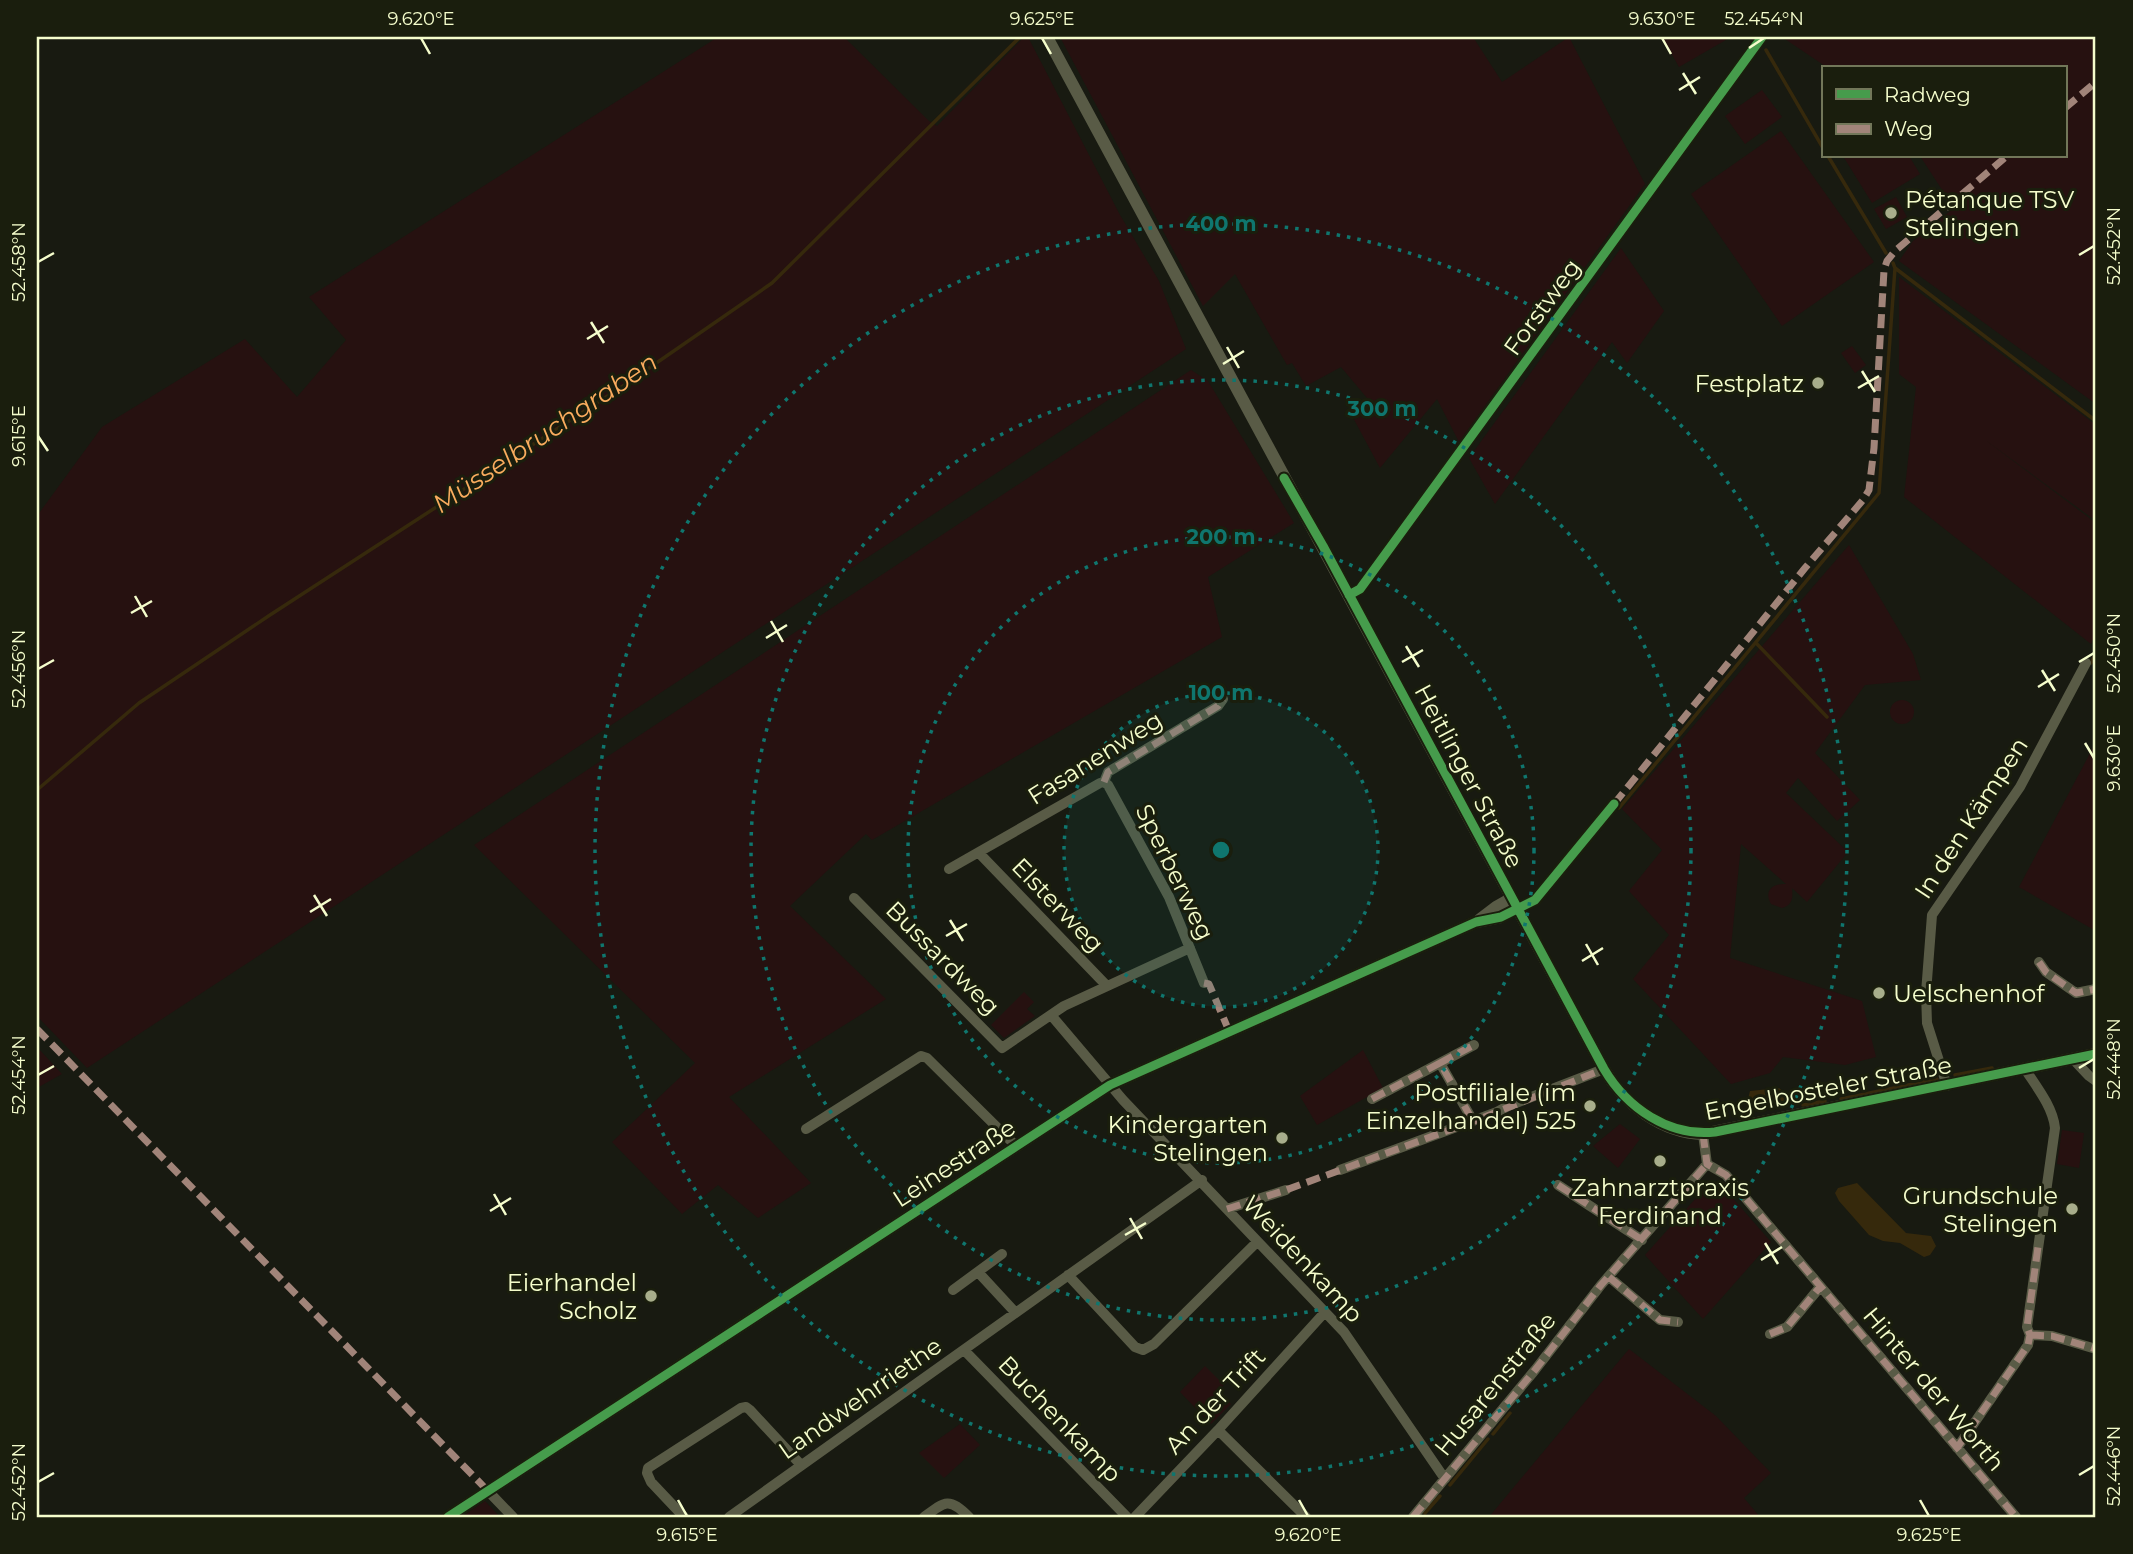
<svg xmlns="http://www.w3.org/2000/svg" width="2133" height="1554" font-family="Montserrat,sans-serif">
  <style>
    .green { fill: #261110 }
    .water { fill: #36290c }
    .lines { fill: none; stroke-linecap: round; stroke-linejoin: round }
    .stream { stroke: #36290c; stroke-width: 3.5 }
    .minor { stroke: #595b46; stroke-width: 10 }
    .tertiary { stroke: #595b46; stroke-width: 12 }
    .quiet { stroke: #a18479; stroke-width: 7; stroke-dasharray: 14 7; stroke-linecap: butt }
    .cycleway-casing { stroke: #1a1e0d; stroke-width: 13 }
    .cycleway { stroke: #469c4c; stroke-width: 9 }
    .ticks { fill: none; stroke: #f5fdcc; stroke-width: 2.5 }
    .ring { fill: none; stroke: #0f766e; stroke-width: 3.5; stroke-dasharray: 3.5 7 }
    .poi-dot { fill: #a8ae8b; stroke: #1a1e0d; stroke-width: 2.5 }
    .labels { text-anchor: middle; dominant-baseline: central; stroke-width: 6; stroke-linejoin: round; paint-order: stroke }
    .poi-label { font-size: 24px; fill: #f5fdcc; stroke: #1a1e0d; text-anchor: end }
    .street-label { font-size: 24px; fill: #f5fdcc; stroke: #1a1e0d }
    .water-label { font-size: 26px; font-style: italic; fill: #f9ac5e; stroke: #1a1e0d }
    .centre { fill: #0f766e; stroke: #1a1e0d; stroke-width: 3.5 }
    .ring-label { font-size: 21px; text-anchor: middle; font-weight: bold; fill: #0f766e; stroke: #1a1e0d; stroke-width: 6; stroke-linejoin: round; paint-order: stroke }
    .neatline { fill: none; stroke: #f5fdcc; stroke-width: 2.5 }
    .ticks-label { font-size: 18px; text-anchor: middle; fill: #f5fdcc }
  </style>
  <rect width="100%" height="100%" fill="#181a11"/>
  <path class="green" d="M 718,37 L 844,37 L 929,121 L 937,126 L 1024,37 L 1028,37 L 1120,215 L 1159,281 L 1186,349 L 87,1068 L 37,1016 L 37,516 L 102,427 L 245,339 L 297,397 L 346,340 L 309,297 Z
    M 1060,37 L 1473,37 L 1502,82 L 1569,37 L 1645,184 L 1459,442 L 1437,399 L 1380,468 L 1350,412 L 1367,398 L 1341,367 L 1306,386 L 1292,363 L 1287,365 L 1235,274 L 1203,306 Z
    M 1662,37 L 1731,37 L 1679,67 Z
    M 1782,37 L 2096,37 L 2096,404 L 1899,261 L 1913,241 L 1954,208 L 1920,156 L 2065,156 L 2065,68 L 1828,68 Z
    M 1762,90 L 1782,117 L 1745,144 L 1725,116 Z
    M 1781,131 L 1874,262 L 1782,326 L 1691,194 Z
    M 1843,156 L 1909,156 L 1920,174 L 1872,203 Z
    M 1896,197 L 1907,217 L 1886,229 L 1874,209 Z
    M 1621,248 L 1664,311 L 1627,363 L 1612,342 L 1495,504 L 1469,458 Z
    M 1899,277 L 2096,425 L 2096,521 L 1984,439 L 2096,523 L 2096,633 L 2091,644 L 1904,497 L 1916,387 L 1899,374 Z
    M 1852,346 L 1866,365 L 1855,373 L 1841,353 Z
    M 1191,370 L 1208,381 L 1294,523 L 1208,577 L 1222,637 L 872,840 L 866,834 L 790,906 L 886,999 L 729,1097 L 811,1183 L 758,1218 L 718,1185 L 682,1214 L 612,1142 L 695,1063 L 474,845 Z
    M 1849,545 L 1913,654 L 1921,680 L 1865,685 L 1815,753 L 1860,800 L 1837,821 L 1798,778 L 1786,793 L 1848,852 L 1807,902 L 1792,888 C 1793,897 1793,905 1782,908 L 1771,904 C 1763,890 1774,883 1786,884 L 1741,844 L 1730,958 L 1862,1001 L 1876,1057 L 1845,1065 L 1783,1057 L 1770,1073 L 1731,1084 L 1633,979 L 1669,935 L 1629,891 L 1662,850 L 1622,809 Z
    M1890 712a12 12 0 1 1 24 0a12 12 0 1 1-24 0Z
    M 2096,742 L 2096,931 L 2019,887 Z
    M 1024,992 L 1034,1002 L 1027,1009 L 1035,1016 L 1004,1038 L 991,1025 Z
    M 37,1047 L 62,1074 L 37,1088 Z
    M 1363,1050 L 1383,1088 L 1317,1125 L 1300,1096 Z
    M 1620,1124 L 1640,1139 L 1618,1168 L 1593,1146 Z
    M 2062,1130 L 2084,1133 L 2079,1168 L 2057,1164 Z
    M 1723,1187 L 1771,1242 L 1703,1319 L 1645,1255 L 1705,1188 Z
    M 1629,1349 L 1716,1416 L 1771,1473 L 1744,1498 L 1760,1517 L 1489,1517 Z
    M 1205,1366 L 1224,1385 L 1218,1390 L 1231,1404 L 1211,1424 L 1180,1392 Z
    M 960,1424 L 980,1445 L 944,1478 L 919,1453 Z
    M 485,1501 L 500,1517 L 461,1517 Z"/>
  <path class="water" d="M 1779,1088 L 1787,1095 L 1788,1103 L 1779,1107 L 1753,1110 L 1748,1099 L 1750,1091 Z
    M 1857,1183 L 1906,1233 L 1931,1236 L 1936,1246 L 1930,1255 L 1924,1257 L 1900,1243 L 1883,1241 L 1869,1235 L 1839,1201 L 1835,1193 L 1838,1188 Z"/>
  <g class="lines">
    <path class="stream" d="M 1766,50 L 1823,148
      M 1828,156 L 1886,253
      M 1895,268 L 2096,421
      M 1757,644 L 1827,717
      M 2091,663 L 2096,653
      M 37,790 L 139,703 L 270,615 L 626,384 L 772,283 L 1020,37
      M 1619,808 L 1879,493 L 1895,268 L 1893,263
      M 1955,1075 L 1992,1068
      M 1841,1099 L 1937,1079
      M 1803,1105 L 1825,1101
      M 1493,1434 L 1510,1413
      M 1450,1485 L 1488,1439
      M 1425,1513 L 1440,1496"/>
    <path class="minor" d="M 1349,595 L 1360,589 L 1762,37
      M 1104,782 L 1108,785 L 1169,897 L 1204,983
      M 979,853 L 1106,985
      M 949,869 L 1100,783 L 1104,782 L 1108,772 L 1218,706 L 1223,699
      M 854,898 L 1002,1048 L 1064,1006 L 1190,948
      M 1518,908 L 1535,900 L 1614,804
      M 2039,962 L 2046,972 L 2076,993 L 2096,989
      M 1051,1015 L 1123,1100 L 1344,1332 L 1445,1479
      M 2073,1059 L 2089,1076 L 2096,1081
      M 1440,1063 L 1474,1045
      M 1947,1086 L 1927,1023 L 1926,993 L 1932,915 L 2020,787 L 2086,663
      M 1372,1099 L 1440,1063 L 1473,1121
      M 806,1129 L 921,1056 L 927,1058 L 1015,1145
      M 1703,1134 L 1707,1164 L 1726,1175 L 2016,1517
      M 1340,1170 L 1497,1112 L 1508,1106 L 1604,1069
      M 1558,1185 L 1642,1240
      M 1227,1209 L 1286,1190
      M 978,1272 L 1015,1312
      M 1068,1275 L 1135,1347 L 1143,1350 L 1154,1344 L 1257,1242
      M 1609,1277 L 1660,1320 L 1678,1322
      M 953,1290 L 1002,1254
      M 1770,1334 L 1787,1327 L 1820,1287
      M 2030,1335 L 2052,1336 L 2096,1349
      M 964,1350 L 1127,1517
      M 1218,1430 L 1306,1517
      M 1957,1448 L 2028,1345 L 2030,1335 L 2027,1327 L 2055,1128 C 2053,1107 2036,1086 2025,1069
      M 488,1491 L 513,1517
      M 684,1517 L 651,1482 L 647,1473 L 648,1468 L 741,1408 L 746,1407 L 750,1410 L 801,1465
      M 729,1517 L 1202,1180
      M 924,1517 C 945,1501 949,1497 969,1517
      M 1135,1517 L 1218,1430 L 1325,1312
      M 1413,1517 L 1535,1370 L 1601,1285 L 1707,1164"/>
    <path class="tertiary" d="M 1047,37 L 1604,1069 C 1624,1104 1662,1133 1703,1134 L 2096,1054
      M 1479,920 L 1496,907 L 1512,898
      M 448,1517 L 1110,1085 L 1476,922 L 1501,917 L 1518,908"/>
    <path class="quiet" d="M 2065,108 L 2096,82
      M 1104,782 L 1108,772 L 1218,706 L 1223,699
      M 1614,804 L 1805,568 L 1863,500 L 1869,490 L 1874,448 L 1884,270 L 1887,261 L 1895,251 L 2007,156
      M 2039,962 L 2046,972 L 2076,993 L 2096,989
      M 1204,983 L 1209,984 L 1229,1031
      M 37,1029 L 488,1491
      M 1440,1063 L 1474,1045
      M 1372,1099 L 1440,1063 L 1473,1121
      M 1703,1134 L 1707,1164 L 1726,1175 L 2016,1517
      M 1558,1185 L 1642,1240
      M 1227,1209 L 1286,1190 L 1482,1118 L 1604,1069
      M 1609,1277 L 1660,1320 L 1678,1322
      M 1770,1334 L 1787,1327 L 1820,1287
      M 2030,1335 L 2052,1336 L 2096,1349
      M 1957,1448 L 2028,1345 L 2030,1335 L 2027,1327 L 2038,1247
      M 1413,1517 L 1535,1370 L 1601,1285 L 1707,1164"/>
    <g class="cycleway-casing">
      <path id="cycleway" d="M 1284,478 L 1323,546 L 1604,1069 C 1627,1108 1669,1137 1715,1132 L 2096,1054
        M 1349,595 L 1360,589 L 1762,37
        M 448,1517 L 1110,1085 L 1476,922 L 1501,917 L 1535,900 L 1614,804"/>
    </g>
    <use href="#cycleway" class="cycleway"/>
  </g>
  <path class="ticks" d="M 421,38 L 430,54M 1042,38 L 1051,54M 1662,38 L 1671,54M 1749,48 L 1764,38M 1683,73 L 1696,94M 1679,90 L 1700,77M 2079,255 L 2094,246M 38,262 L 54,253M 591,322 L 604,343M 587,339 L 608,326M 1227,347 L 1239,368M 1223,364 L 1244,351M 1862,371 L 1875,392M 1858,388 L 1879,376M 38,436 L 48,451M 135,596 L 147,617M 131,613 L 152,601M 771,621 L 783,642M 766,638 L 787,625M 1406,646 L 1419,667M 1402,662 L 1423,650M 2079,662 L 2094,653M 38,669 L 54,660M 2042,670 L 2055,691M 2038,687 L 2059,674M 2085,743 L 2094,758M 314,895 L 327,916M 310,912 L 331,899M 950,920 L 963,941M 946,936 L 967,924M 1586,944 L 1598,965M 1582,961 L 1603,948M 2079,1068 L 2094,1059M 38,1075 L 54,1066M 494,1194 L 506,1215M 490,1211 L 511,1198M 1130,1218 L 1142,1239M 1125,1235 L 1146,1223M 1765,1243 L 1778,1264M 1761,1260 L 1782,1247M 2079,1475 L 2094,1466M 38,1482 L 54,1473M 678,1500 L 687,1516M 1299,1500 L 1308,1516M 1920,1500 L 1929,1516"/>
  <circle cx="1221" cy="850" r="157" fill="#0f766e" fill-opacity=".12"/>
  <g class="ring">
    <circle cx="1221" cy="850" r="157"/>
    <circle cx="1221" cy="850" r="313"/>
    <circle cx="1221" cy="850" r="470"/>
    <circle cx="1221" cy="850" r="626"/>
  </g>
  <g class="poi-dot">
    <circle cx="1891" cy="213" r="7"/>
    <circle cx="1818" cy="383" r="7"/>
    <circle cx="1879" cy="993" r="7"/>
    <circle cx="1590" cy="1106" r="7"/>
    <circle cx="1282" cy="1138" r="7"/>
    <circle cx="1660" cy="1161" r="7"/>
    <circle cx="2072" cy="1209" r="7"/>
    <circle cx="651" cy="1296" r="7"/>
  </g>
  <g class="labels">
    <g class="poi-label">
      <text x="1905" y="199" text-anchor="start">Pétanque TSV<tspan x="1905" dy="28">Stelingen</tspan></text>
      <text x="1804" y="383">Festplatz</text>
      <text x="1893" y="993" text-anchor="start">Uelschenhof</text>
      <text x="1576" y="1092">Postfiliale (im<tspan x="1576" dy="28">Einzelhandel) 525</tspan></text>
      <text x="1268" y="1124">Kindergarten<tspan x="1268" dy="28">Stelingen</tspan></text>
      <text x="1660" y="1187" text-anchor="middle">Zahnarztpraxis<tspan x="1660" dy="28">Ferdinand</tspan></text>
      <text x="2058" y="1195">Grundschule<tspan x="2058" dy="28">Stelingen</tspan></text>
      <text x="637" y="1282">Eierhandel<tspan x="637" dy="28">Scholz</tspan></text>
    </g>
    <g class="street-label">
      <text transform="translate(1542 307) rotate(-54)">Forstweg</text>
      <text transform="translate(1095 758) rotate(-32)">Fasanenweg</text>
      <text transform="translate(1469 776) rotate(62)">Heitlinger Straße</text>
      <text transform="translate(1971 818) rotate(-57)">In den Kämpen</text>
      <text transform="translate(1175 872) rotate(64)">Sperberweg</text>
      <text transform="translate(1058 905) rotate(46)">Elsterweg</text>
      <text transform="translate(943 958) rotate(45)">Bussardweg</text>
      <text transform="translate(1828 1088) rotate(-11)">Engelbosteler Straße</text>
      <text transform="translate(954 1163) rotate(-33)">Leinestraße</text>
      <text transform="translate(1303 1259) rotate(47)">Weidenkamp</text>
      <text transform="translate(1495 1384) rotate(-51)">Husarenstraße</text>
      <text transform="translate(1934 1389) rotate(50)">Hinter der Worth</text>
      <text transform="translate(860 1398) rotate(-35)">Landwehrriethe</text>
      <text transform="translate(1215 1401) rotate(-47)">An der Trift</text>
      <text transform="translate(1060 1419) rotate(46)">Buchenkamp</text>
    </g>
    <g class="water-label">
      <text transform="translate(545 433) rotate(-34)">Müsselbruchgraben</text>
    </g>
  </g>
  <circle cx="1221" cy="850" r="10" class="centre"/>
  <g class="ring-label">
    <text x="1221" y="231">400 m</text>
    <text x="1382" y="416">300 m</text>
    <text x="1221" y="544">200 m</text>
    <text x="1221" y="700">100 m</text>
  </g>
  <rect width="2133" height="1554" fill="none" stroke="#1a1e0d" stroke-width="77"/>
  <rect x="1822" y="66" width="245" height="91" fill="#1a1e0d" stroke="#727759" stroke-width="2"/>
  <rect x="1836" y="89" width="35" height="10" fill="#469c4c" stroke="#727759" stroke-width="2"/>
  <text x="1884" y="102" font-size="21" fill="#f5fdcc">Radweg</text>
  <rect x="1836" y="124" width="35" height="10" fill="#a18479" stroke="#727759" stroke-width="2"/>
  <text x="1884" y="136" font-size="21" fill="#f5fdcc">Weg</text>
  <rect x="38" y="38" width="2056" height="1478" class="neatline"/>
  <g class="ticks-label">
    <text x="421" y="25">9.620°E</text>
    <text x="1042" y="25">9.625°E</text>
    <text x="1662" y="25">9.630°E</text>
    <text x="1764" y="25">52.454°N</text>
    <text transform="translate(2114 246) rotate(-90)" y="6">52.452°N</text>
    <text transform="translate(19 262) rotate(-90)" y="6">52.458°N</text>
    <text transform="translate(19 436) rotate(-90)" y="6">9.615°E</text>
    <text transform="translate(2114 653) rotate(-90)" y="6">52.450°N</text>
    <text transform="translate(19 669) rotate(-90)" y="6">52.456°N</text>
    <text transform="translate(2114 758) rotate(-90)" y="6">9.630°E</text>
    <text transform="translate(2114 1059) rotate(-90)" y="6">52.448°N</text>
    <text transform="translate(19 1075) rotate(-90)" y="6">52.454°N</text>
    <text transform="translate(2114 1466) rotate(-90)" y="6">52.446°N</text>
    <text transform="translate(19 1482) rotate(-90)" y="6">52.452°N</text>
    <text x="687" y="1541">9.615°E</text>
    <text x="1308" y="1541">9.620°E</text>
    <text x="1929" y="1541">9.625°E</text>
  </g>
</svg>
